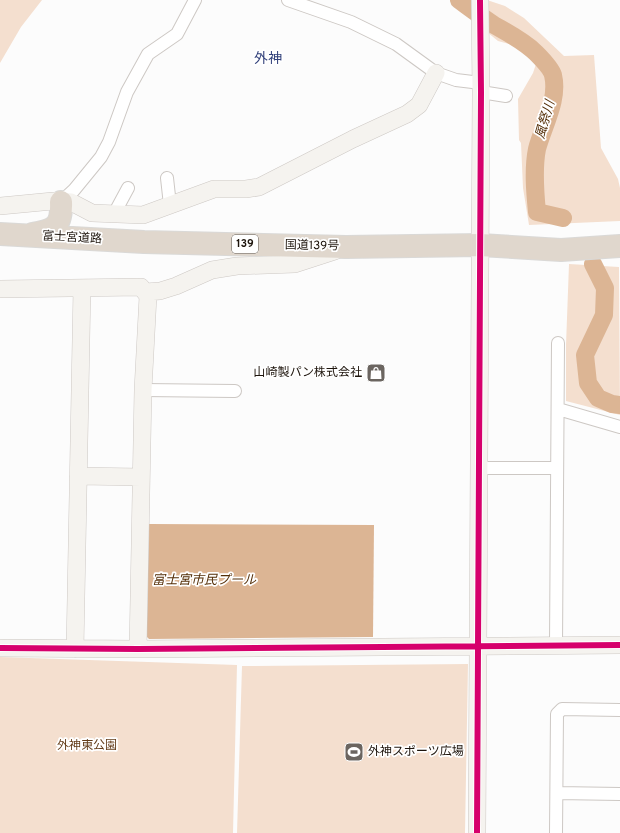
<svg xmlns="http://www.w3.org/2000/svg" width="620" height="833" font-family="Overpass,'Noto Sans JP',sans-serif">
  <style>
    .green { fill: #f4dfcf }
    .water { fill: #dcb594 }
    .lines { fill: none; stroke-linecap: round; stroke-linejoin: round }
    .river { stroke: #dcb594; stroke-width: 18 }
    .street-casing { stroke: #cdc8c4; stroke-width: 14 }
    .secondary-casing { stroke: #cdc8c4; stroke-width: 18 }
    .highway-casing { stroke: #dad9d7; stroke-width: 24 }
    .street { stroke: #fff; stroke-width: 12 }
    .secondary { stroke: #f5f3ef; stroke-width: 17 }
    .highway { stroke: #e0d7cd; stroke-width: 22 }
    .cycleway-casing { stroke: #fff; stroke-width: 8 }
    .cycleway { stroke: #d6006c; stroke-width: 6 }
    .labels { text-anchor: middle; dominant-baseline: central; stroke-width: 3.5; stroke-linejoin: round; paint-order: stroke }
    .shield { fill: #fff; stroke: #615a55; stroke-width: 1 }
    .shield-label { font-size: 11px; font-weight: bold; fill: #1d140c }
    .street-label { font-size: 12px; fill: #1d140c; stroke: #fff }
    .poi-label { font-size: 12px; fill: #1d140c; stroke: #fff; text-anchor: end }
    .park-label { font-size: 12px; fill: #633c19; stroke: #fff }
    .water-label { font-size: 13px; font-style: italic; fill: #542e07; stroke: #fff }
    .quarter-label { font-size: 14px; fill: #31407a; stroke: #fff }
  </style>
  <rect width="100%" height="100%" fill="#fcfcfc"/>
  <path class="green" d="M 0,0 L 42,0 L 21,27 L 0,63 Z
    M 487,0 L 505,6 L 524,18 L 564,56 L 594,55 L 601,148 L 618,179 L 620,188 L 620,221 L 529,225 L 523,188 L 521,143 L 519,140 L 518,99 L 533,73 L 536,64 L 524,50 L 517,46 L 498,41 L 487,32 Z
    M 569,264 L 619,267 L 620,415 L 566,401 L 566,345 Z
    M 0,657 L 237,665 L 233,833 L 0,833 Z
    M 468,664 L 465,833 L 237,833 L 242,666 Z"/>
  <path class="water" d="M 148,524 L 374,525 L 373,637 L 149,639 L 146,636 Z"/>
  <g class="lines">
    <path class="river" d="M 459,0 C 470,8 482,17 494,25 C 508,33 524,41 536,53 C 542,59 551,68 553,75 C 559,100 543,126 537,149 C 533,169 535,192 537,212 L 563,218
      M 593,264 L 605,288 L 604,315 L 585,355 L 588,383 L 598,398 L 612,404 L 620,405"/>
    <g class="street-casing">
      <path id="street" d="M 288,0 L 351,22 L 396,44 L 436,73 L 456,80 L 481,83
        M 481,92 L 506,96
        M 167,178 L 170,205
        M 61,202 L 74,190 L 101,157 L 109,142 L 127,92 L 148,54 L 177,34 L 195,0
        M 114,214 L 128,188
        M 143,390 L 235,391
        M 558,409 L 620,427
        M 479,468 L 557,468
        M 556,646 L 558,343
        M 557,793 L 620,794
        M 556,833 L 557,714 L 562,709 L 620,710"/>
    </g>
    <g class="secondary-casing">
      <path id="secondary" d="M 0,206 L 53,201 L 71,202 L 92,213 L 143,215 L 214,189 L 246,189 L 259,187 L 353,139 L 407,114 L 419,105 L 436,73
        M 0,289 L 141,287 L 148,296 L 143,390 L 138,649
        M 145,292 L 160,291 L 176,286 L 212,270 L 237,266 L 295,264 L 335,251
        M 78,476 L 141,477
        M 0,648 L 138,649 L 620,645
        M 75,649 L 82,288
        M 477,833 L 481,92 L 480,0"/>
    </g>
    <g class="highway-casing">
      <path id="highway" d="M 0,234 L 144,242 L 346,247 L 480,245 L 561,250 L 620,246
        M 32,234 C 55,230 62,227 61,202"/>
    </g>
    <use href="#street" class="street"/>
    <use href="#secondary" class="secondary"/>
    <use href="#highway" class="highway"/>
    <g class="cycleway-casing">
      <path id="cycleway" d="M 0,648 L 138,649 L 620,645
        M 477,833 L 481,92 L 480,0"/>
    </g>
    <use href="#cycleway" class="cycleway"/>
  </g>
  <defs>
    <g id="shop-square" transform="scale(1)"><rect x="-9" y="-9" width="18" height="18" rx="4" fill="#6b6560" stroke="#fff"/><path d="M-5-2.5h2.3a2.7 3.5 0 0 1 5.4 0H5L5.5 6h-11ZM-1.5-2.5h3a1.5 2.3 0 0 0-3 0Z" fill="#fff"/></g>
    <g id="stadium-square" transform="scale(1)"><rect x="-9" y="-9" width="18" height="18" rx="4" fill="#6b6560" stroke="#fff"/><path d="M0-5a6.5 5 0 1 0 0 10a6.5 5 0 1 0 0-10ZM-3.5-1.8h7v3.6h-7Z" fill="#fff"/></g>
  </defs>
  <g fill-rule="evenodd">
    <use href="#shop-square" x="376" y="373"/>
    <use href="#stadium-square" x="354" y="752"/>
  </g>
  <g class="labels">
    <rect class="shield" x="232" y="235" width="26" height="18" rx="3"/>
    <g class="shield-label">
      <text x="245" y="244">139</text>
    </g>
    <g class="street-label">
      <text transform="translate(72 238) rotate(3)">富士宮道路</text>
      <text transform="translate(312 246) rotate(1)">国道139号</text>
    </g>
    <g class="poi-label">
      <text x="362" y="373">山崎製パン株式会社</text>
      <text x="368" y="752" text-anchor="start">外神スポーツ広場</text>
    </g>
    <g class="park-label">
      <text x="87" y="746">外神東公園</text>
    </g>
    <g class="water-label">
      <text transform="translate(546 120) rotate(-74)">風祭川</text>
      <text x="204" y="581">富士宮市民プール</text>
    </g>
    <g class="quarter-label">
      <text x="268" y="59">外神</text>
    </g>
  </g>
</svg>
